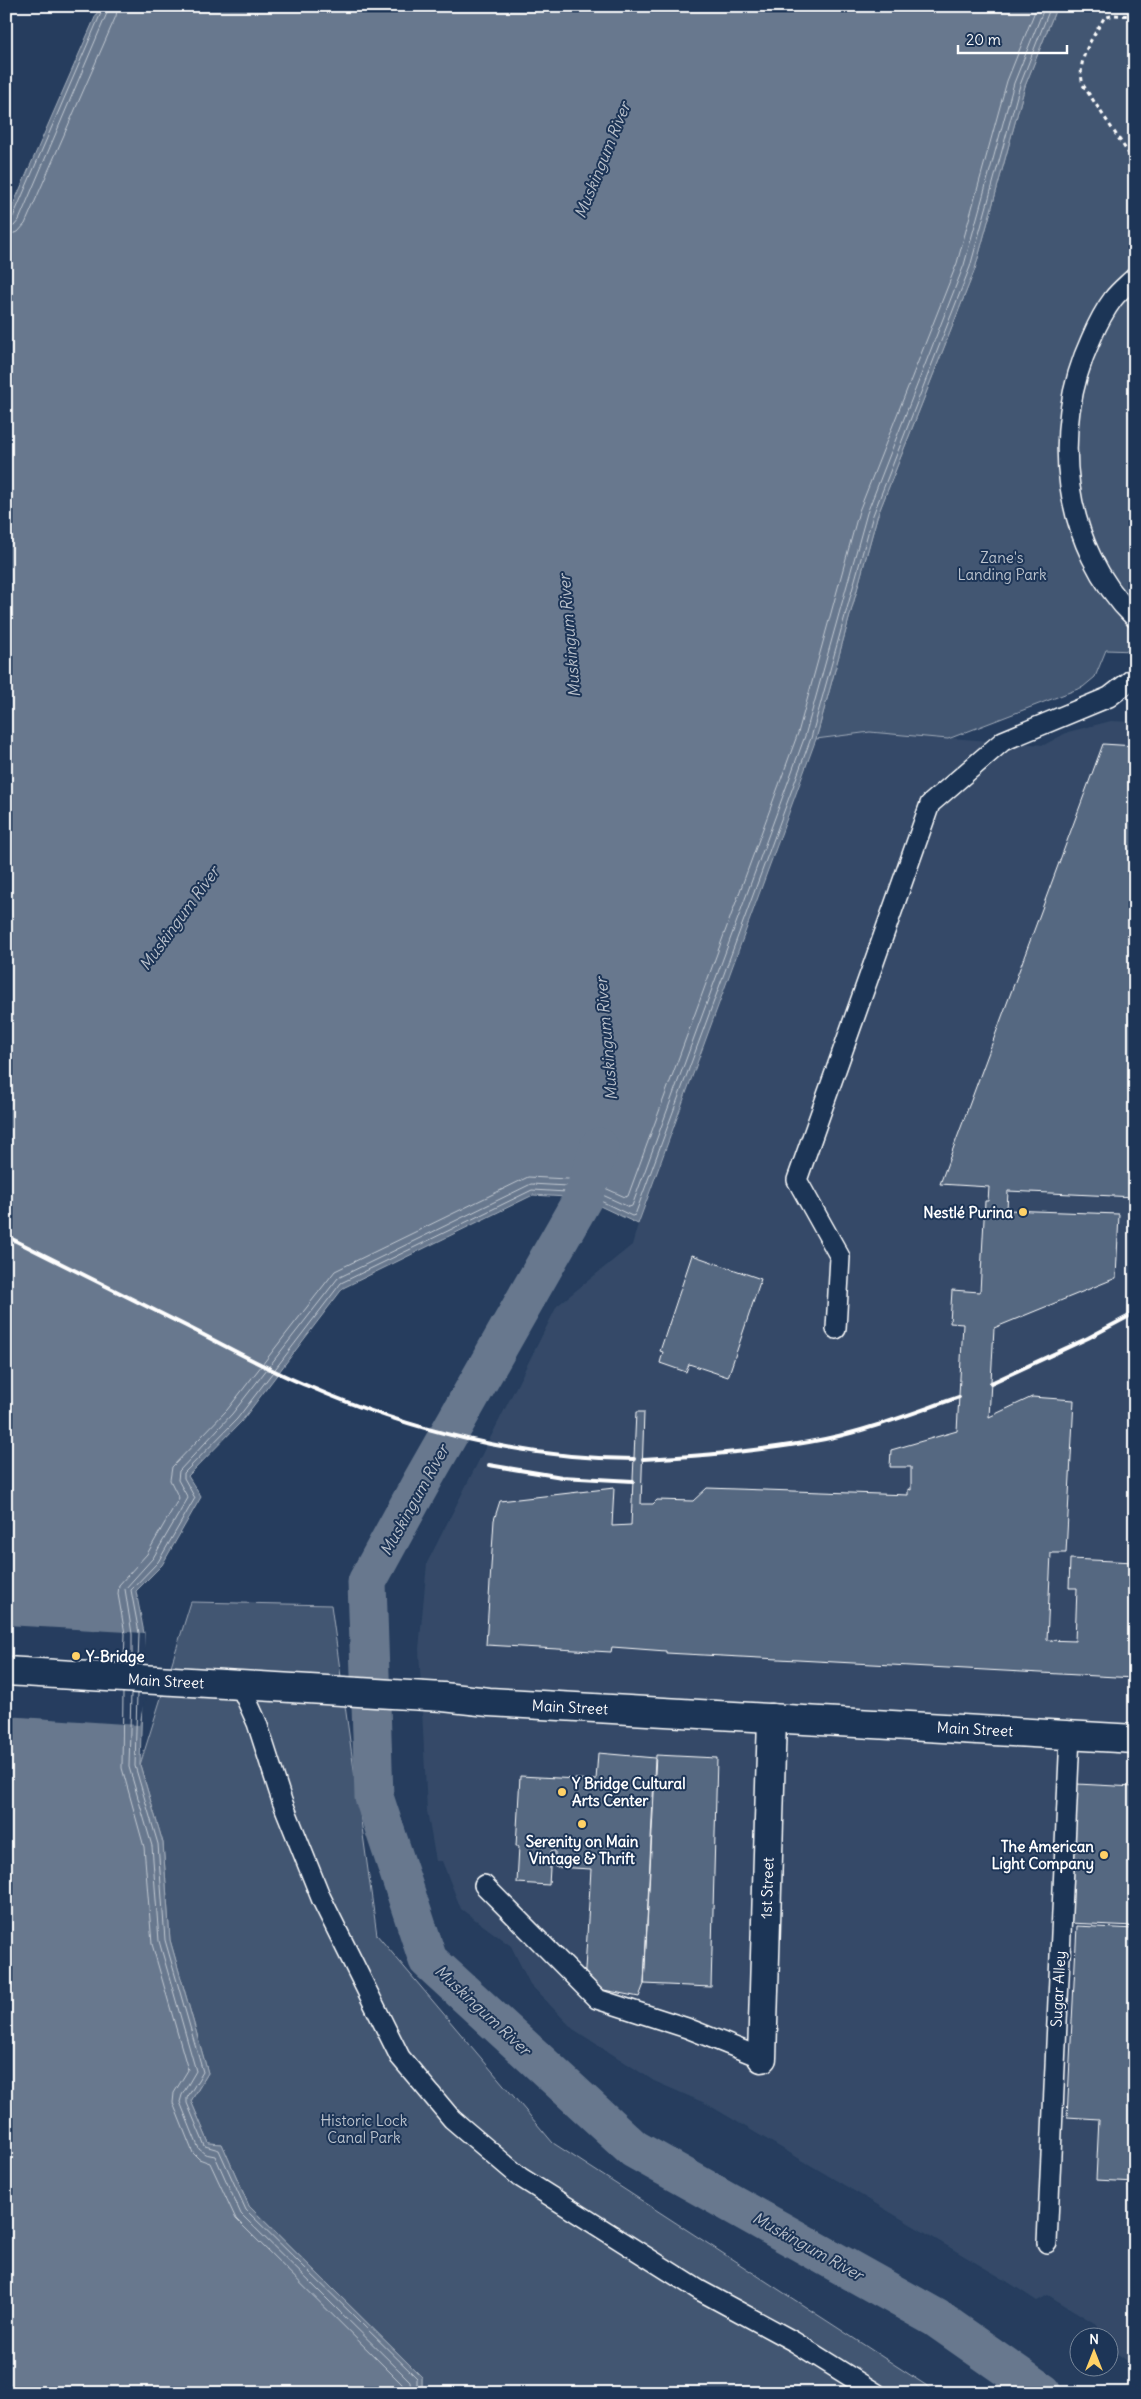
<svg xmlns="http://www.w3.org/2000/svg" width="1141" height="2399" font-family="Delius,sans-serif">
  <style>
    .built { fill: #344a68 }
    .green { fill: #425672; stroke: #a0aab8 }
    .water { fill: #67788e; stroke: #a4aebb }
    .pier { fill: #263d5e }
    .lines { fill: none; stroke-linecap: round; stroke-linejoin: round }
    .shore { stroke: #c2c9d2; stroke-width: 1 }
    .canal { stroke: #67788e; stroke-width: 39 }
    .building { fill: #556781; stroke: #fff }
    .lane-casing { stroke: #fff; stroke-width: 22 }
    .street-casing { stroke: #fff; stroke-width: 31 }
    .primary-casing { stroke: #fff; stroke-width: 31 }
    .path { stroke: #fff; stroke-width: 3; stroke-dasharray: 4 4; stroke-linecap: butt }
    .lane { stroke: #1d3557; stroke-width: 19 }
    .street { stroke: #1d3557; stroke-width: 28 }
    .primary { stroke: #1d3557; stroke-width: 28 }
    .rail { stroke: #fff; stroke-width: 4 }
    .poi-dot { fill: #ffd166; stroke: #1d3557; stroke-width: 2 }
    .labels { text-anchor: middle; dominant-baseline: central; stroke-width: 4; stroke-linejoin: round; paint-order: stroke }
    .park-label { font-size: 15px; fill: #bdc4ce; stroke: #1d3557 }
    .poi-label { font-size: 15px; font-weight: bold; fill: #fff; stroke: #1d3557; text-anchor: end }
    .street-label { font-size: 15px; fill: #fff; stroke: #1d3557 }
    .water-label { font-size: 16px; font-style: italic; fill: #bbc2cc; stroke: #1d3557 }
  </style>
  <rect width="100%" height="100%" fill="#263d5e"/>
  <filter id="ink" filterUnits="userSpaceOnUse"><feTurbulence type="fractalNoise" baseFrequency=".02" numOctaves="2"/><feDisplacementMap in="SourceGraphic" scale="10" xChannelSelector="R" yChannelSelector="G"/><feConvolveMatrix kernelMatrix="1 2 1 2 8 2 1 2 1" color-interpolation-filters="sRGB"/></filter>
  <g filter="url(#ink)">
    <path class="built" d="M 1111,721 L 1135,722 L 1135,2366 L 1109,2348 L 1108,2336 L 1101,2336 L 1096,2324 L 1048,2295 L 1037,2301 L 1005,2280 L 707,2104 L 654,2081 L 573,2029 L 530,1984 L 511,1946 L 461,1909 L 442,1861 L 436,1861 L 427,1811 L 419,1649 L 427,1563 L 557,1306 L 632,1245 L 638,1224 L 816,739 L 870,732 L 1044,745 L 1068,732 Z"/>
    <path class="green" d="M 1057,6 L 1135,6 L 1135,651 L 1106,650 L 1095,677 L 1083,687 L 948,739 L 870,732 L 816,739 L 877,517 L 975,269 L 1025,86 Z
      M 191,1602 L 331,1605 L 377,1935 L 553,2143 L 938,2393 L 422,2393 L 422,2377 L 249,2206 L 222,2144 L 209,2143 L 191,2101 L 208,2073 L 170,1940 L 163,1843 L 140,1765 Z"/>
    <path class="water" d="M 100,6 L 1057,6 L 1025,86 L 975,269 L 877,517 L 816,739 L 638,1224 L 583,1198 L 533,1195 L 343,1288 L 241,1422 L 188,1476 L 201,1497 L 162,1565 L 136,1591 L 144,1633 L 140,1765 L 163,1843 L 170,1940 L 208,2073 L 191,2101 L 209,2143 L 222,2144 L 249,2206 L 422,2377 L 422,2393 L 6,2393 L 6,221 Z"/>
    <path class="pier" d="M 6,1625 L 144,1633 L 145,1696 L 139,1725 L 6,1716 Z"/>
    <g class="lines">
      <path class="shore" d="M 6,221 L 13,217 L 104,6
        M 6,227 L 14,226 L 19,220 L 110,6
        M 6,235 L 18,232 L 25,224 L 116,16 L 118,6
        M 124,1663 L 125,1634 L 118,1594 L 119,1585 L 147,1554 L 179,1498 L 170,1480 L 172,1467 L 227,1410 L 335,1271 L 528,1177 L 587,1180 L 625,1197 L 628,1196 L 798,733 L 859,511 L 957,263 L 1007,81 L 1037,6
        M 132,1663 L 132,1634 L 125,1589 L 153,1558 L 188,1498 L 178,1480 L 179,1471 L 232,1414 L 338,1278 L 531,1184 L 585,1187 L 629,1207 L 632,1206 L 805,736 L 867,513 L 964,265 L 1014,83 L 1045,6
        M 138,1664 L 139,1633 L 131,1590 L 158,1562 L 195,1498 L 184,1478 L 184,1473 L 237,1419 L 341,1283 L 532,1190 L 584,1193 L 632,1216 L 635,1215 L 811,738 L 873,515 L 970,267 L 1020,85 L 1051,6
        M 123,1693 L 122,1768 L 144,1847 L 152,1944 L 188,2070 L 174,2093 L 173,2103 L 193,2153 L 199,2159 L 210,2163 L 236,2219 L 402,2384 L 403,2393
        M 131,1693 L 129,1767 L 152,1846 L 159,1941 L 196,2071 L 182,2095 L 180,2102 L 199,2149 L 205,2154 L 215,2156 L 241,2214 L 410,2381 L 411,2393
        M 137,1694 L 135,1766 L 158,1844 L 165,1940 L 203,2072 L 187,2098 L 187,2103 L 205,2146 L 219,2150 L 246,2210 L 417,2378 L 417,2393"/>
      <path class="canal" d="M 599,1147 L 583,1198 L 421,1483 L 367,1582 L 374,1797 L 428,1960 L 634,2149 L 936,2318 L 1043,2393"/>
    </g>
    <path class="building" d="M 1103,744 L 1135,746 L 1135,1197 L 1008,1191 L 1007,1210 L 1119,1214 L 1116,1278 L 994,1328 L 989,1417 L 1032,1397 L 1074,1400 L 1066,1553 L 1051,1553 L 1047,1640 L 1075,1641 L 1077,1588 L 1069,1588 L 1070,1559 L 1135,1562 L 1135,1678 L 666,1653 L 666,1651 L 612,1647 L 611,1652 L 486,1645 L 494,1520 L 500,1501 L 614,1488 L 612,1526 L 631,1525 L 636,1412 L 644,1412 L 641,1504 L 653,1504 L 657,1500 L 693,1501 L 707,1488 L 908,1495 L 908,1489 L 911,1490 L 911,1467 L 890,1467 L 891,1450 L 957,1431 L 963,1324 L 950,1323 L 952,1290 L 980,1292 L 985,1201 L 988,1201 L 989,1187 L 940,1184 Z
      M 692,1255 L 761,1279 L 728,1377 L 689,1364 L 686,1372 L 660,1363 L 663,1352 L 660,1351 Z
      M 598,1753 L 655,1758 L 644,1984 L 639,1997 L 584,1986 L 591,1869 L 555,1867 L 555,1851 L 551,1851 L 549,1885 L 517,1883 L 519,1846 L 516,1846 L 520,1776 L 596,1780 Z
      M 656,1755 L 717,1758 L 711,1987 L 644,1984 Z
      M 1077,1784 L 1135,1787 L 1135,1926 L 1069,1923 Z
      M 1077,1926 L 1135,1929 L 1135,2182 L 1096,2180 L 1099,2119 L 1067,2117 Z"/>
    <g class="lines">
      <g class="lane-casing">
        <path id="lane" d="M 1135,277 C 1128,284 1119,291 1113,299 C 1104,311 1097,325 1091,339 C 1049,430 1062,547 1135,618
          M 836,1329 L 840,1257 L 797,1180 L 930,804 L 1003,741 L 1109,697 L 1135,677
          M 240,1685 L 257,1723 L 282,1801 L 321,1898 L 400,2057 L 452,2119 L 520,2177 L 699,2290 L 793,2341 L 876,2393
          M 484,1885 L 597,1999 L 687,2028 L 762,2058
          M 1047,2243 L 1070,1735"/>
      </g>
      <g class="street-casing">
        <path id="street" d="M 762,2058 L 772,1718"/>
      </g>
      <g class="primary-casing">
        <path id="primary" d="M 6,1671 L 443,1697 L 489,1702 L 1135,1739"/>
      </g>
      <path class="path" d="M 1135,16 L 1114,15 L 1104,18 C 1092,39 1076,59 1083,85 L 1135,163"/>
      <use href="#lane" class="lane"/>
      <use href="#street" class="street"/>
      <use href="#primary" class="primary"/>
      <path class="rail" d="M 6,1236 C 66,1266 126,1296 186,1326 C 226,1346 266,1369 308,1386 C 409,1430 523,1459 634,1459
        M 991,1383 L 1088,1338 L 1135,1313
        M 643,1459 C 704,1456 764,1451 825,1439 C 870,1430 915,1412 959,1397
        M 489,1465 L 562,1477 L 633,1481"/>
    </g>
  </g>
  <g class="poi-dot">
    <circle cx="1023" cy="1212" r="5"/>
    <circle cx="76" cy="1656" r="5"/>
    <circle cx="562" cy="1792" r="5"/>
    <circle cx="582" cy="1824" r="5"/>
    <circle cx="1104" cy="1855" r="5"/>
  </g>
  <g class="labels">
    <g class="park-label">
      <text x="1002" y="557">Zane's<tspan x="1002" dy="17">Landing Park</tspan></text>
      <text x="364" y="2120">Historic Lock<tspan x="364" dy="17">Canal Park</tspan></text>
    </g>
    <g class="poi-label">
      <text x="1013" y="1212">Nestlé Purina</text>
      <text x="86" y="1656" text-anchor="start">Y-Bridge</text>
      <text x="572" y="1783" text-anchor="start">Y Bridge Cultural<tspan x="572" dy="17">Arts Center</tspan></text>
      <text x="582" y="1841" text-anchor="middle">Serenity on Main<tspan x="582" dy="17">Vintage &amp; Thrift</tspan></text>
      <text x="1094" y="1846">The American<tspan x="1094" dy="17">Light Company</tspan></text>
    </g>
    <g class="street-label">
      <text transform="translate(166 1681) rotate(3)">Main Street</text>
      <text transform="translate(570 1707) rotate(3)">Main Street</text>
      <text transform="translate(975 1729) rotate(3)">Main Street</text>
      <text transform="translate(767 1888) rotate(-88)">1st Street</text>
      <text transform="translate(1058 1989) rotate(-87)">Sugar Alley</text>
    </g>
    <g class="water-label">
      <text transform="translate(602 160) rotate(-68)">Muskingum River</text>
      <text transform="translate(569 636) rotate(-95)">Muskingum River</text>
      <text transform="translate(179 918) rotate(-54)">Muskingum River</text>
      <text transform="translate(606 1039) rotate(-95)">Muskingum River</text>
      <text transform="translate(414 1500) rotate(-61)">Muskingum River</text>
      <text transform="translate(483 2010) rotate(43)">Muskingum River</text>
      <text transform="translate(808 2246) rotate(29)">Muskingum River</text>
    </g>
  </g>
  <rect width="1141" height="2399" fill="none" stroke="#1d3557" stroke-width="25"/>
  <rect x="12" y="12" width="1116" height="2374" fill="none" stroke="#fff" stroke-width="2" filter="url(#ink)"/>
  <g transform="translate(1094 2352)"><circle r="24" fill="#1d3557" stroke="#77869a"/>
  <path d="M0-4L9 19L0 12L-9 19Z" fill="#ffd166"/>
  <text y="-8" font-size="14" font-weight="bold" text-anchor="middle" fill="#ffffff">N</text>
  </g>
  <path d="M958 45v8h109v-8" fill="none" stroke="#ffffff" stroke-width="2.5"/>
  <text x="966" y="45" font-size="15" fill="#ffffff" stroke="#1d3557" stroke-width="4" paint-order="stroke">20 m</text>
</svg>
